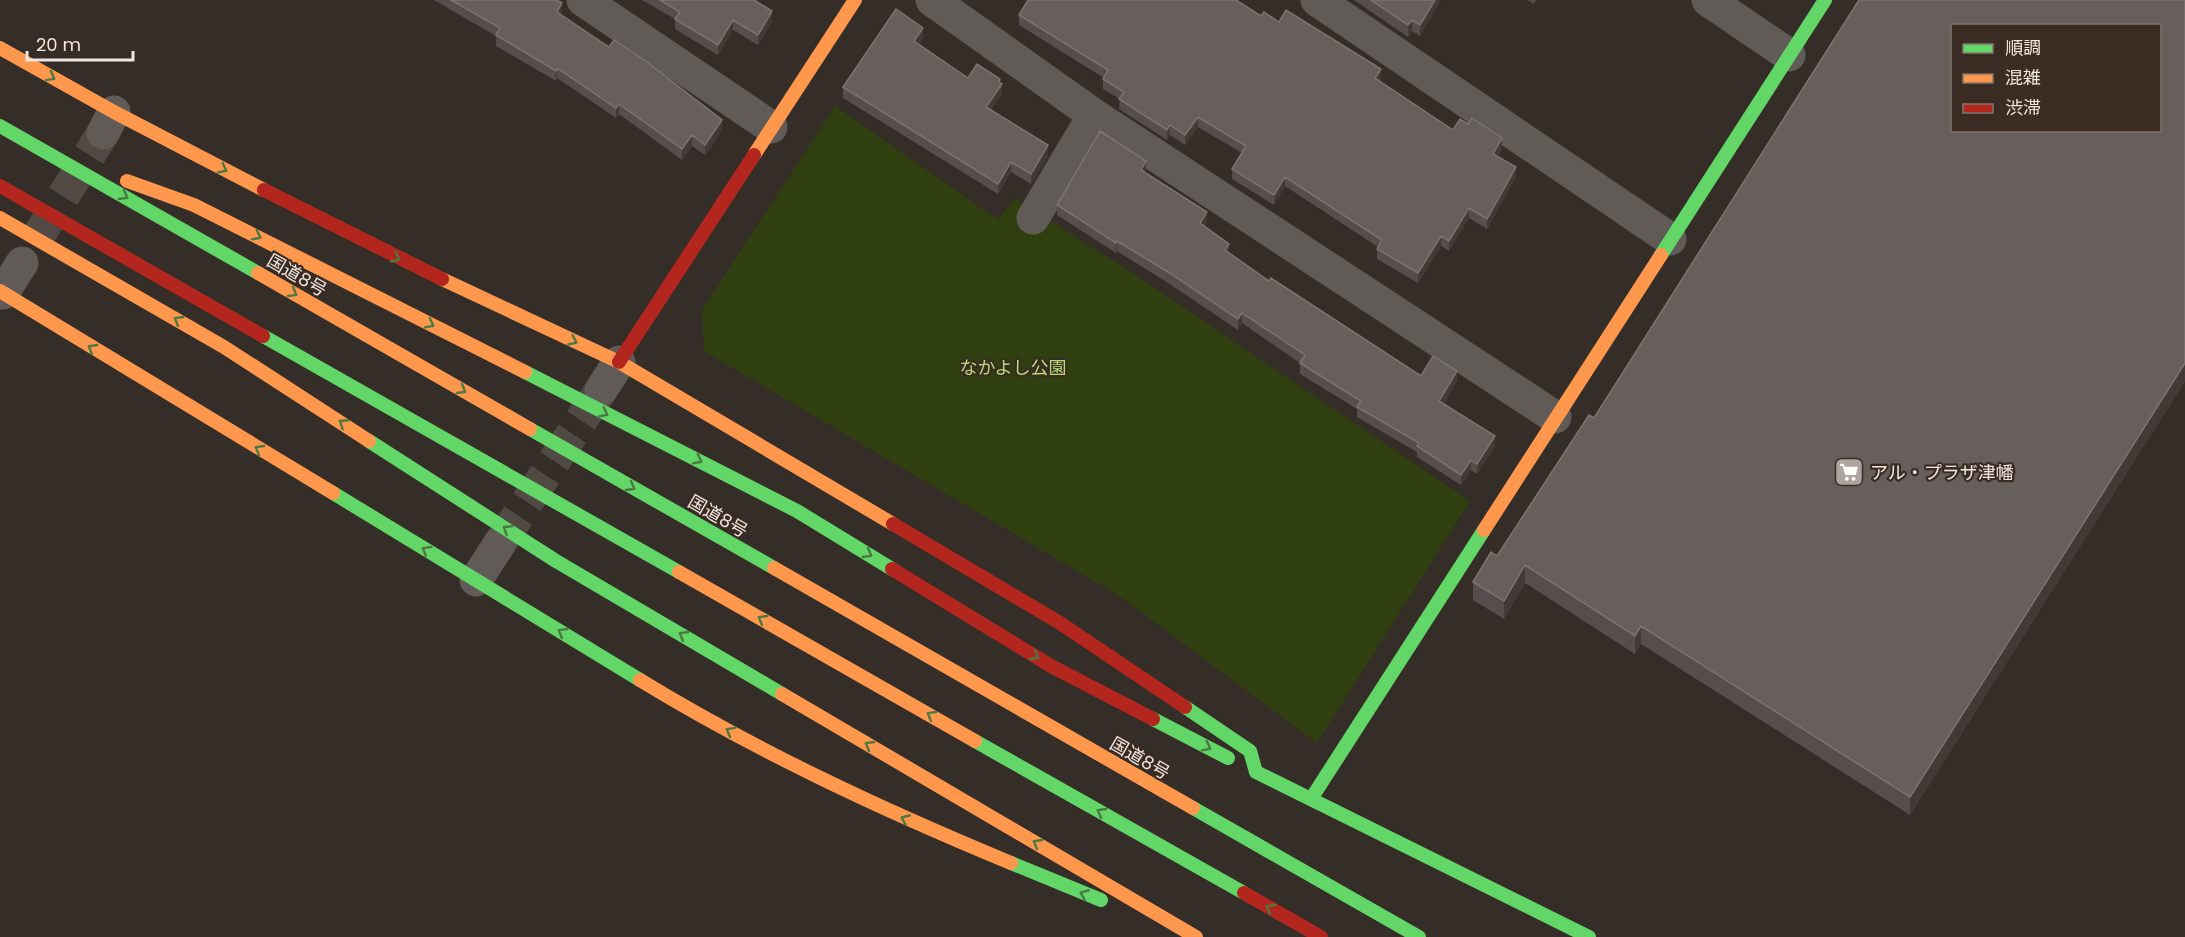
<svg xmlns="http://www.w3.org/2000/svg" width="2185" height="937" font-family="Poppins,'Noto Sans JP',sans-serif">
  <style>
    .green { fill: #303f0f }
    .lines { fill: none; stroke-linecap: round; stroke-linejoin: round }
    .street-tunnel { stroke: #504944; stroke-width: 33; stroke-dasharray: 33 16; stroke-linecap: butt }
    .street { stroke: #605b57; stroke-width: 33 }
    .fast { stroke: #63d668; stroke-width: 14 }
    .slow { stroke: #ff974d; stroke-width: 14 }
    .jam { stroke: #b3261e; stroke-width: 14 }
    .wall { fill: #564e4c }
    .shaded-wall { fill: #413a37 }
    .building { fill: #665f5c; stroke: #7c7471; stroke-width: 1.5; fill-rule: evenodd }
    .oneway { stroke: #4c7842 }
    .labels { text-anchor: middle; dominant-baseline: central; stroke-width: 4.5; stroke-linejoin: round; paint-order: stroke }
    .street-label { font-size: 18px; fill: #f0e6e0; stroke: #3a2c22 }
    .park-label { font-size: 18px; fill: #b4de73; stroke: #3a2c22 }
    .poi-label { font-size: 18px; fill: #f0e6e0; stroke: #3a2c22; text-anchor: start }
  </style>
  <rect width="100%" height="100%" fill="#342d28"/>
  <path class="green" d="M 835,106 L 998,220 L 1015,198 L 1132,273 L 1470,501 L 1317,743 L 1121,597 L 704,351 L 702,310 Z"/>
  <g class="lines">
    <path class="street-tunnel" d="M 37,238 L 103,133
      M 500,543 L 601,390"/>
    <path class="street" d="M 583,0 L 771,127
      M 932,0 L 1094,115 L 1555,417
      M 1317,0 L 1670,239
      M 1708,0 L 1789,55
      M 103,133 L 114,112
      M 1033,218 L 1094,115
      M 3,293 L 22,263
      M 601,390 L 619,362
      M 476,580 L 500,543"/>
    <path class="fast" d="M 0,126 L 258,273
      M 1661,255 L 1825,0
      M 263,336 L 679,572
      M 525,372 L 797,511 L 892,569
      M 530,429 L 774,568
      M 369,441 L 556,561 L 782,694
      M 333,493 L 640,680
      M 1185,707 L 1250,751 L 1256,772 L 1589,937
      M 1153,719 L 1228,758
      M 975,741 L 1244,893
      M 1311,799 L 1484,530
      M 1193,808 L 1419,937
      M 1011,863 L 1101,900"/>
    <path class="slow" d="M 0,48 L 114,112 L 264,190
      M 754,155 L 855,0
      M 127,181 L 194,205 L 525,372
      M 0,218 L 224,347 L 369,441
      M 258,273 L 530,429
      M 442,279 L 619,362 L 893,524
      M 0,291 L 333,493
      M 1484,530 L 1661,255
      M 774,568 L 1193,808
      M 679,572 L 975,741
      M 640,680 C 758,752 883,810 1011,863
      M 782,694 L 1196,937"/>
    <path class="jam" d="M 0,186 L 263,336
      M 264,190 L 442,279
      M 619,362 L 754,155
      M 893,524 L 1060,623 L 1185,707
      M 892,569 L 1051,666 L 1153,719
      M 1244,893 L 1321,937"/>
  </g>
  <path class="wall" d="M 434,0 L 557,0 L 562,13 L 561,15 L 722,131 L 705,155 L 692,146 L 682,160 L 619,114 L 616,118 L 557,78 L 556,81 L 496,46 L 496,36 Z
    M 642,0 L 754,0 L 772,22 L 758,45 L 733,30 L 718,55 L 675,29 L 675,19 Z
    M 1354,0 L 1441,0 L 1420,36 L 1412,31 L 1408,37 Z
    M 1527,0 L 1536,0 L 1534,4 Z
    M 2185,0 L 2185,381 L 1910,815 L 1641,644 L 1635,654 L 1525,583 L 1504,619 L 1473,600 L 1473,582 L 1497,556 L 1594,418 Z
    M 1019,15 L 1261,16 L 1279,22 L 1381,79 L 1379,81 L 1453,130 L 1502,148 L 1498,156 L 1516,177 L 1487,229 L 1469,218 L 1449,251 L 1441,246 L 1418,283 L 1377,259 L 1377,249 L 1378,247 L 1285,186 L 1274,205 L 1232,179 L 1232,169 L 1242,153 L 1198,127 L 1185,145 L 1170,135 L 1167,140 L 1119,109 L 1120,99 L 1103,89 L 1103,79 L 1104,78 L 1019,25 Z
    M 923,38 L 919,45 L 968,78 L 1000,83 L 1002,94 L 991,110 L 1048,156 L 1031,184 L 1011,172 L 998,194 L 843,98 L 843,87 Z
    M 1146,172 L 1146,173 L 1207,223 L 1204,226 L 1229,253 L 1269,281 L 1421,376 L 1457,381 L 1444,404 L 1495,446 L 1477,474 L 1471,470 L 1461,485 L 1417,457 L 1417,452 L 1357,417 L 1357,409 L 1300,374 L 1300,363 L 1242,323 L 1238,330 L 1168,283 L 1117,251 L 1116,253 L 1057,215 L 1057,205 Z"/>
  <path class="shaded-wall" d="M 1435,0 L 1441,0 L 1420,36 L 1420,25 Z
    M 562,3 L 562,13 L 557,22 L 557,12 Z
    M 772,11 L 772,22 L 758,45 L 758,35 Z
    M 733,20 L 733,30 L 718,55 L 718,45 Z
    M 1412,20 L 1412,31 L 1408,37 L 1408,25 Z
    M 923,28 L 923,38 L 914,52 L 914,41 Z
    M 557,68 L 557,78 L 556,81 L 556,71 Z
    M 1381,69 L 1381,79 L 1375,88 L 1375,78 Z
    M 1000,79 L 1000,86 L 1002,84 L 1002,94 L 986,117 L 986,107 Z
    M 619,104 L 619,114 L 616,118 L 616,108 Z
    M 1198,117 L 1198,127 L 1185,145 L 1185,135 Z
    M 722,120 L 722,131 L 705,155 L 705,145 Z
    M 1170,125 L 1170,135 L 1167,140 L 1167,130 Z
    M 692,135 L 692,146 L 682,160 L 682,149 Z
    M 1502,138 L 1502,148 L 1493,164 L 1493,154 Z
    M 1048,145 L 1048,156 L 1031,184 L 1031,174 Z
    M 1146,161 L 1146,172 L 1141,180 L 1141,170 Z
    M 1011,162 L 1011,172 L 998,194 L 998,184 Z
    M 1516,167 L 1516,177 L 1487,229 L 1487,219 Z
    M 1285,177 L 1285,186 L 1274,205 L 1274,195 Z
    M 1469,208 L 1469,218 L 1449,251 L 1449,241 Z
    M 1207,212 L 1207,223 L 1200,234 L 1200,223 Z
    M 1441,236 L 1441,246 L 1418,283 L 1418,273 Z
    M 1117,241 L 1117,251 L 1116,253 L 1116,243 Z
    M 1229,244 L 1229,254 L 1225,250 Z
    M 1242,313 L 1242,323 L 1238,330 L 1238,319 Z
    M 2185,363 L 2185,381 L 1910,815 L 1910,797 Z
    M 1457,371 L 1457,381 L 1439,412 L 1439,401 Z
    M 1495,436 L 1495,446 L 1477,474 L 1477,464 Z
    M 1471,460 L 1471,470 L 1461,485 L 1461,475 Z
    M 1525,565 L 1525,583 L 1504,619 L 1504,601 Z
    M 1641,626 L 1641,644 L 1635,654 L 1635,636 Z"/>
  <path class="building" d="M 451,0 L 557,0 L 562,3 L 557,12 L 609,47 L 614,40 L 647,62 L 722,120 L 705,145 L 692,135 L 682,149 L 619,104 L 616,108 L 557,68 L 556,71 L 496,35 L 500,28 Z
    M 660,0 L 754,0 L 772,11 L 758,35 L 733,20 L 718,45 L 675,19 L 680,12 Z
    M 1028,0 L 1236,0 L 1261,16 L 1264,12 L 1279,22 L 1286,10 L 1381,69 L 1375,78 L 1453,130 L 1460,119 L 1468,124 L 1472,118 L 1502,138 L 1493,154 L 1516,167 L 1487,219 L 1469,208 L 1449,241 L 1441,236 L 1418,273 L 1377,249 L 1382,240 L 1285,177 L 1274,195 L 1232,169 L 1246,146 L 1198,117 L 1185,135 L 1170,125 L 1167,130 L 1119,99 L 1124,92 L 1103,79 L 1108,70 L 1019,15 Z
    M 1371,0 L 1435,0 L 1420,25 L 1412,20 L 1408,25 Z
    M 1859,0 L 2185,0 L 2185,363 L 1910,797 L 1641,626 L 1635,636 L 1525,565 L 1504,601 L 1473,582 L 1491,552 L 1497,556 L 1589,415 L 1594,418 ZM 1953,26 L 2160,26 L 2160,130 L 1953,130 Z
    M 896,9 L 923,28 L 914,41 L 968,78 L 977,64 L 1000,79 L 999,82 L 1002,84 L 986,107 L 1048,145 L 1031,174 L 1011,162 L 998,184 L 843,87 Z
    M 1100,131 L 1146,161 L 1141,170 L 1207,212 L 1200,223 L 1229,244 L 1225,250 L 1269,281 L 1271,278 L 1421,376 L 1433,356 L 1457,371 L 1439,401 L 1495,436 L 1477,464 L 1471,460 L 1461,475 L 1417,446 L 1419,443 L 1357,407 L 1361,401 L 1300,363 L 1305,355 L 1242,313 L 1238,319 L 1168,272 L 1117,241 L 1116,243 L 1057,205 Z"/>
  <defs><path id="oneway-chevron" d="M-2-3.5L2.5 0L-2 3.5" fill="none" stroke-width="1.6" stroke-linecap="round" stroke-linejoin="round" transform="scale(1.5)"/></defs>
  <g class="oneway">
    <use href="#oneway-chevron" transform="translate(51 77) rotate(29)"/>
    <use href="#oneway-chevron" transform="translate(223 169) rotate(27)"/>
    <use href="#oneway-chevron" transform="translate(124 196) rotate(30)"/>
    <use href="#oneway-chevron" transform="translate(257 236) rotate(27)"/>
    <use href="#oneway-chevron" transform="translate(396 258) rotate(25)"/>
    <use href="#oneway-chevron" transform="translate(293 293) rotate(30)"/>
    <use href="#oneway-chevron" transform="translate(178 320) rotate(-150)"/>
    <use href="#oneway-chevron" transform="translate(430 324) rotate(27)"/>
    <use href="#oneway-chevron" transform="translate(573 341) rotate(25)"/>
    <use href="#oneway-chevron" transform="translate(92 348) rotate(-149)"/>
    <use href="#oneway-chevron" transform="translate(462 390) rotate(30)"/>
    <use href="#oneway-chevron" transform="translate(604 413) rotate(27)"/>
    <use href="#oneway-chevron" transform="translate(343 423) rotate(-147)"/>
    <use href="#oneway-chevron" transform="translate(259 449) rotate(-149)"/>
    <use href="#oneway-chevron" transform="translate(698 460) rotate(27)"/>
    <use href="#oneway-chevron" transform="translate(631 487) rotate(30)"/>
    <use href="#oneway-chevron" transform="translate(507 529) rotate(-147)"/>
    <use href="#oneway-chevron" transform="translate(426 550) rotate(-149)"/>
    <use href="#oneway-chevron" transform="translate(868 554) rotate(31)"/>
    <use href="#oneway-chevron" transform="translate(762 619) rotate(-150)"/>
    <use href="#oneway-chevron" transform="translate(562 632) rotate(-149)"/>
    <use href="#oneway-chevron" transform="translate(683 635) rotate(-150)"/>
    <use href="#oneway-chevron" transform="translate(1035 656) rotate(31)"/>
    <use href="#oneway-chevron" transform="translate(931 715) rotate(-150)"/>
    <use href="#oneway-chevron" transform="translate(730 731) rotate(-151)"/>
    <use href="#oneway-chevron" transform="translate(869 745) rotate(-150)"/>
    <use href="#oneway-chevron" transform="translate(1207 747) rotate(27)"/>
    <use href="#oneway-chevron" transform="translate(1101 812) rotate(-150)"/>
    <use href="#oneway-chevron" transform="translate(905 819) rotate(-156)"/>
    <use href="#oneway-chevron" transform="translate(1037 843) rotate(-150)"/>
    <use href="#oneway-chevron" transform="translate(1084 894) rotate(-158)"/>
    <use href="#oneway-chevron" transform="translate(1270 908) rotate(-150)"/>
  </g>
  <defs>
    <g id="supermarket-square" transform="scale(1.5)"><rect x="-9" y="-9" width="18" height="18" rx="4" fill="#aea5a0" stroke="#3a2c22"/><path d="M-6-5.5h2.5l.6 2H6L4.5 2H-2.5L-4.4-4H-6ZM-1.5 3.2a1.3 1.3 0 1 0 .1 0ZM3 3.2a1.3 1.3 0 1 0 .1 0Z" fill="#fff"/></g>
  </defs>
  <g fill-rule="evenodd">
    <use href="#supermarket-square" x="1849" y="472"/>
  </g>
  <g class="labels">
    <g class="street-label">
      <text transform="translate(297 275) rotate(30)">国道8号</text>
      <text transform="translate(718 516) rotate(30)">国道8号</text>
      <text transform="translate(1140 758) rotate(30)">国道8号</text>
    </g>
    <g class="park-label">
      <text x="1013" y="367">なかよし公園</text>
    </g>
    <g class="poi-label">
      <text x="1870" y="472">アル・プラザ津幡</text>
    </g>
  </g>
  <rect x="1951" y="24" width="210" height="108" fill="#3a2c22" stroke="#83766e" stroke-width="1.5"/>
  <rect x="1963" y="44" width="30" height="9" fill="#63d668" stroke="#83766e" stroke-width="1.5"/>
  <text x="2005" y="54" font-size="18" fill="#f0e6e0">順調</text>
  <rect x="1963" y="74" width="30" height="9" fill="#ff974d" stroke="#83766e" stroke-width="1.5"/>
  <text x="2005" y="84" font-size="18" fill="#f0e6e0">混雑</text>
  <rect x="1963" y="104" width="30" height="9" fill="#b3261e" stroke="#83766e" stroke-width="1.5"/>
  <text x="2005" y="114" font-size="18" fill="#f0e6e0">渋滞</text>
  <path d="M27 51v9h106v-9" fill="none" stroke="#f0e6e0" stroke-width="3"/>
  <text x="36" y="51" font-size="18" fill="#f0e6e0" stroke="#3a2c22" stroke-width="4.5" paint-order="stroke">20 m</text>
</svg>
